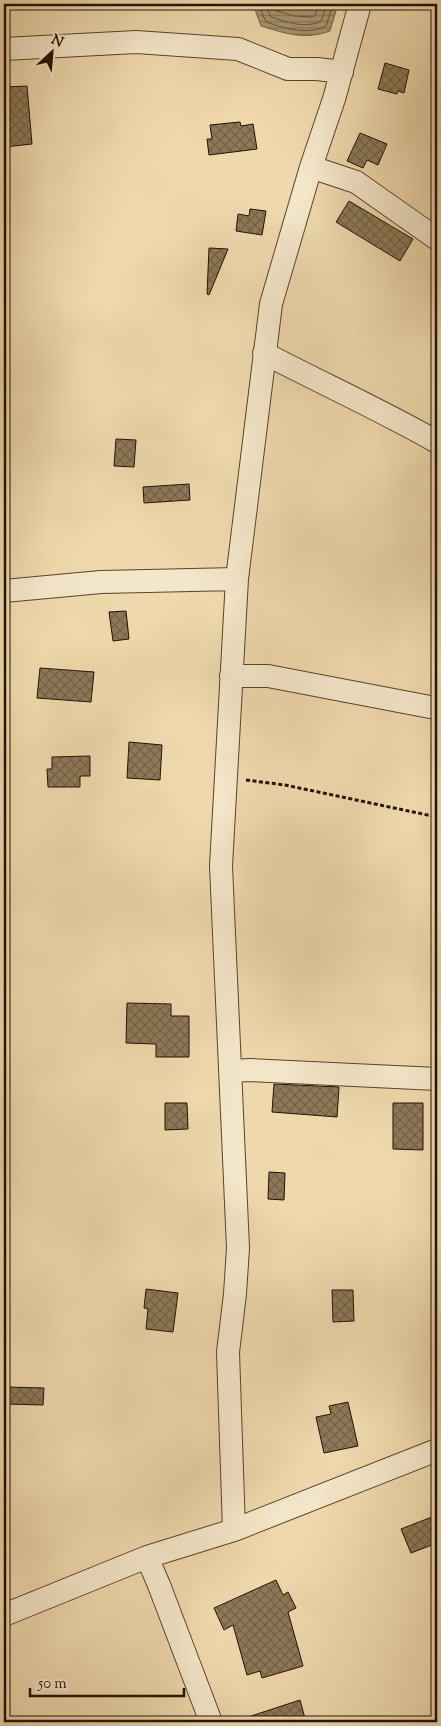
<svg xmlns="http://www.w3.org/2000/svg" width="441" height="1726" font-family="'Sorts Mill Goudy',serif">
  <style>
    .water { fill: url(#water-rules); stroke: #736144 }
    .lines { fill: none; stroke-linecap: round; stroke-linejoin: round }
    .shore { stroke: #665439; stroke-width: 1 }
    .building { fill: url(#building-cross-hatch); stroke: #231200 }
    .minor-casing { stroke: #56442b; stroke-width: 24 }
    .path { stroke: #231200; stroke-width: 3; stroke-dasharray: 4 2.5; stroke-linecap: butt }
    .minor { stroke: #f4e6c9; stroke-width: 22 }
  </style>
  <defs>
    <pattern id="water-rules" width="6" height="5" patternUnits="userSpaceOnUse" patternTransform="scale(1.25)"><rect width="6" height="5" fill="#a99572"/><path d="M0 2.5h6" fill="none" stroke="#89785b"/></pattern>
    <pattern id="building-cross-hatch" width="8" height="8" patternUnits="userSpaceOnUse" patternTransform="scale(1.25)"><rect width="8" height="8" fill="#8d7959"/><path d="M0 0l8 8M0 8l8-8" fill="none" stroke="#736247"/></pattern>
  </defs>
  <rect width="100%" height="100%" fill="#eed8ac"/>
  <filter id="stains"><feTurbulence type="fractalNoise" baseFrequency=".004" numOctaves="4"/><feColorMatrix values="0 0 0 0 .2 0 0 0 0 .09 0 0 0 0 .02 0 0 0 .5 -.17"/></filter>
  <radialGradient id="worn" r=".72"><stop offset=".6" stop-color="#630" stop-opacity="0"/><stop offset="1" stop-color="#630" stop-opacity=".3"/></radialGradient>
  <path class="water" d="M 253,4 L 338,4 L 330,31 C 305,40 287,34 261,26 Z"/>
  <g class="lines">
    <path class="shore" d="M 258,4 L 266,22 C 285,28 307,36 326,26 L 333,4
      M 265,4 L 271,17 C 286,22 306,29 321,21 L 327,4
      M 273,4 L 277,11 L 294,16 L 313,17 L 315,15 L 319,4"/>
  </g>
  <path class="building" d="M 385,63 L 409,70 L 404,93 L 398,91 L 397,94 L 378,89 Z
    M 27,86 L 32,144 L 4,147 L 4,87 Z
    M 240,122 L 241,126 L 253,124 L 257,149 L 209,155 L 207,139 L 212,139 L 210,125 Z
    M 360,133 L 387,144 L 378,165 L 367,160 L 363,168 L 347,161 Z
    M 349,201 L 413,239 L 400,261 L 336,222 Z
    M 250,209 L 266,211 L 262,235 L 236,231 L 238,214 L 249,216 Z
    M 209,248 L 228,249 L 209,295 L 207,294 Z
    M 116,439 L 136,440 L 134,467 L 114,466 Z
    M 189,484 L 190,500 L 144,503 L 143,487 Z
    M 126,611 L 129,639 L 113,641 L 109,612 Z
    M 40,668 L 94,672 L 91,702 L 37,698 Z
    M 129,742 L 162,745 L 160,780 L 127,778 Z
    M 90,756 L 90,776 L 80,776 L 80,787 L 48,787 L 47,769 L 52,769 L 52,757 Z
    M 127,1003 L 171,1004 L 171,1016 L 189,1016 L 189,1057 L 156,1057 L 156,1044 L 126,1043 Z
    M 274,1084 L 339,1087 L 337,1117 L 272,1112 Z
    M 165,1103 L 187,1103 L 188,1129 L 165,1130 Z
    M 393,1103 L 423,1103 L 423,1150 L 393,1149 Z
    M 269,1172 L 285,1173 L 284,1200 L 268,1199 Z
    M 146,1289 L 178,1293 L 173,1332 L 146,1329 L 148,1309 L 144,1308 Z
    M 332,1290 L 353,1290 L 354,1321 L 333,1322 Z
    M 6,1387 L 44,1388 L 43,1405 L 5,1404 Z
    M 348,1402 L 358,1446 L 324,1453 L 316,1417 L 331,1414 L 329,1406 Z
    M 437,1515 L 437,1543 L 411,1553 L 401,1529 Z
    M 276,1580 L 283,1595 L 288,1592 L 296,1608 L 288,1612 L 303,1666 L 262,1678 L 260,1671 L 247,1675 L 233,1625 L 224,1630 L 214,1608 Z
    M 300,1700 L 306,1722 L 242,1722 L 242,1719 Z"/>
  <g class="lines">
    <g class="minor-casing">
      <path id="minor" d="M 4,49 L 136,42 L 238,49 L 288,69 L 317,69 L 342,72
        M 311,167 L 356,182 L 437,239
        M 264,353 C 321,383 381,410 437,442
        M 4,591 L 101,582 L 237,579
        M 231,676 L 268,676 L 430,707
        M 231,1071 L 251,1070 L 437,1079
        M 234,1530 L 228,1352 L 235,1294 L 238,1248 L 221,866 L 237,579 L 271,304 L 311,167 L 334,99 L 360,4
        M 147,1557 L 159,1585 L 211,1722
        M 4,1615 L 147,1557 L 234,1530 L 437,1450"/>
    </g>
    <path class="path" d="M 246,780 L 285,785 L 437,817"/>
    <use href="#minor" class="minor"/>
  </g>
  <rect width="441" height="1726" fill="none" stroke="#eed8ac" stroke-width="20"/>
  <rect x="5" y="5" width="431" height="1716" fill="none" stroke="#231200" stroke-width="2.5"/>
  <rect x="10" y="10" width="421" height="1706" fill="none" stroke="#231200"/>
  <g transform="translate(52 52) rotate(26)" stroke="#f4e6c9" stroke-width="4" paint-order="stroke">
  <path d="M0-4L9 19L0 12L-9 19Z" fill="#231200"/>
  <text y="-8" font-size="14" font-weight="bold" text-anchor="middle" fill="#231200">N</text>
  </g>
  <path d="M30 1688v8h154v-8" fill="none" stroke="#231200" stroke-width="2.5"/>
  <text x="38" y="1688" font-size="15" fill="#231200" stroke="#f4e6c9" stroke-width="4" paint-order="stroke">50 m</text>
  <rect width="100%" height="100%" filter="url(#stains)"/>
  <rect width="100%" height="100%" fill="url(#worn)"/>
</svg>
